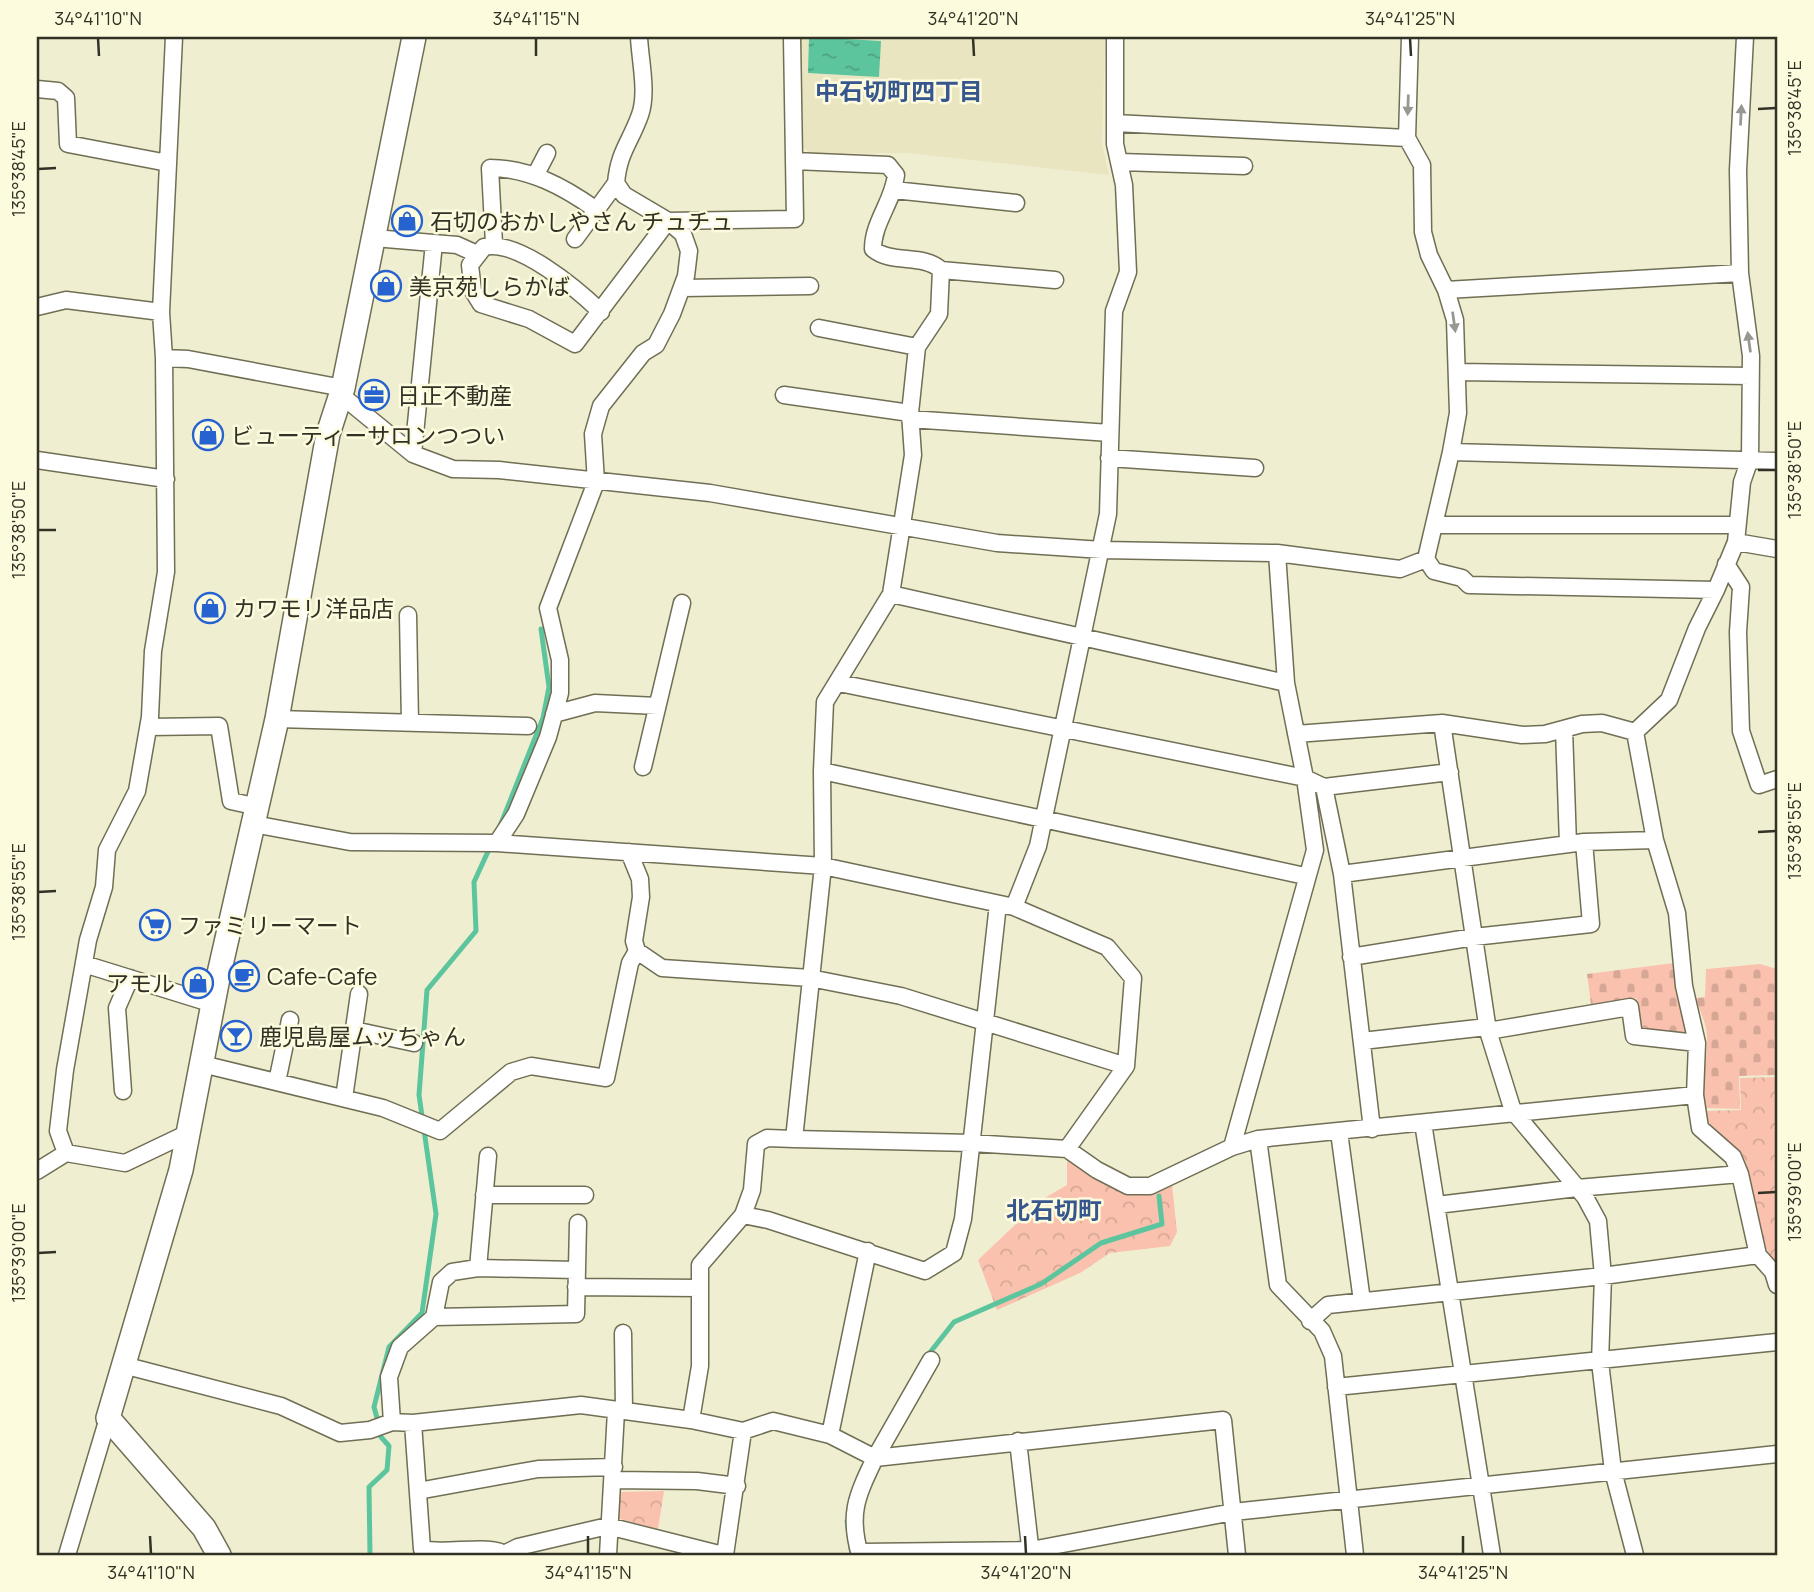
<svg xmlns="http://www.w3.org/2000/svg" width="1814" height="1592" font-family="Manrope,'Noto Sans JP',sans-serif">
  <style>
    .built { fill: #e8e5c0 }
    .forest { fill: url(#forest-crowns) }
    .cemetery { fill: url(#cemetery-stones) }
    .water { fill: url(#water-ripples) }
    .lines { fill: none; stroke-linecap: round; stroke-linejoin: round }
    .stream { stroke: #5dc59e; stroke-width: 5 }
    .street-casing { stroke: #706e54; stroke-width: 19 }
    .secondary-casing { stroke: #706e54; stroke-width: 26 }
    .street { stroke: #fff; stroke-width: 16 }
    .secondary { stroke: #fff; stroke-width: 23 }
    .oneway { fill: #989892 }
    .ticks { fill: none; stroke: #323126; stroke-width: 2.5 }
    .labels { text-anchor: middle; dominant-baseline: central; stroke-width: 5; stroke-linejoin: round; paint-order: stroke }
    .poi-label { font-size: 23px; fill: #323126; stroke: #fdfbde; text-anchor: start }
    .neighbourhood-label { font-size: 24px; font-weight: bold; fill: #36568e; stroke: #fdfbde }
    .neatline { fill: none; stroke: #323126; stroke-width: 2.5 }
    .ticks-label { font-size: 18px; text-anchor: middle; fill: #323126 }
  </style>
  <defs>
    <pattern id="forest-crowns" width="20" height="18" patternUnits="userSpaceOnUse" patternTransform="scale(1.75)"><rect width="20" height="18" fill="#fac2ae"/><path d="M2 6a3 3 0 1 1 6 0M12 15a3 3 0 1 1 6 0" fill="none" stroke="#d7a796"/></pattern>
    <pattern id="cemetery-stones" width="16" height="16" patternUnits="userSpaceOnUse" patternTransform="scale(1.75)"><rect width="16" height="16" fill="#fac2ae"/><path d="M2 7V4a2 2 0 0 1 4 0v3zM10 15v-3a2 2 0 0 1 4 0v3z" fill="#d7a796"/></pattern>
    <pattern id="water-ripples" width="26" height="14" patternUnits="userSpaceOnUse" patternTransform="scale(1.75)"><rect width="26" height="14" fill="#5dc59e"/><path d="M2 4q2-2 4 0t4 0M15 11q2-2 4 0t4 0" fill="none" stroke="#4da181"/></pattern>
  </defs>
  <rect width="100%" height="100%" fill="#f0eed1"/>
  <path class="built" d="M 801,37 L 1105,37 L 1102,144 L 1109,175 L 907,153 L 811,154 L 803,147 Z"/>
  <path class="forest" d="M 1777,1077 L 1777,1266 L 1763,1243 L 1745,1161 L 1709,1128 L 1705,1111 L 1741,1110 L 1740,1078 Z
    M 1067,1152 L 1105,1178 L 1141,1195 L 1172,1184 L 1177,1232 L 1170,1246 L 1110,1253 L 1080,1273 L 997,1310 L 978,1260 L 1041,1200 L 1067,1185 Z
    M 664,1491 L 658,1529 L 616,1518 L 617,1492 Z"/>
  <path class="cemetery" d="M 1674,963 L 1678,997 L 1689,1033 L 1642,1031 L 1636,998 L 1591,1005 L 1587,974 Z
    M 1760,964 L 1777,969 L 1777,1075 L 1739,1076 L 1740,1109 L 1706,1108 C 1700,1084 1708,1060 1707,1036 C 1707,1024 1699,1010 1696,998 L 1705,997 L 1706,969 Z"/>
  <path class="water" d="M 809,37 L 881,41 L 879,77 L 808,73 Z"/>
  <g class="lines">
    <path class="stream" d="M 500,826 L 543,718 L 549,687 L 541,629
      M 928,1355 L 954,1322 L 1041,1284 L 1101,1243 L 1162,1224 L 1159,1196
      M 377,1418 L 374,1407 L 389,1347 L 422,1313 L 436,1214 L 419,1095 L 427,990 L 476,931 L 474,882 L 491,845
      M 847,1521 L 852,1555
      M 370,1555 L 369,1487 L 387,1470 L 389,1446 L 381,1437"/>
    <g class="street-casing">
      <path id="street" d="M 174,37 L 161,312 L 164,358 L 188,359 L 343,388
        M 1410,37 L 1407,138 L 1422,165 L 1423,232 L 1429,255 L 1446,290 L 1455,320 L 1458,413 L 1451,452
        M 1745,37 L 1738,170 L 1740,273 L 1751,356 L 1750,459 L 1742,482 L 1736,542 L 1716,590 L 1697,628 L 1669,700 L 1635,732 L 1655,840 L 1677,913 L 1684,986 L 1697,1043 L 1695,1095 L 1700,1128 L 1733,1157 L 1740,1174 L 1758,1255 L 1773,1272 L 1777,1285
        M 37,89 L 58,91 L 66,98 L 68,144 L 168,163
        M 1115,123 L 1407,138
        M 794,161 L 888,165 L 896,175 C 893,202 873,222 873,249 C 892,265 923,253 941,270
        M 1120,162 L 1244,166
        M 535,176 L 547,153
        M 894,190 L 1016,203
        M 374,238 L 457,245 L 477,254
        M 575,239 L 616,183
        M 494,244 L 490,168 C 529,168 564,187 595,209
        M 682,288 L 810,286
        M 1446,290 L 1740,273
        M 37,307 L 66,300 L 161,312
        M 601,312 C 577,289 518,239 484,247 L 470,265 L 473,291 L 481,304 L 529,319 L 575,344 L 668,221 L 795,219 L 792,37
        M 819,328 L 917,347
        M 1458,372 L 1751,376
        M 341,395 L 413,454 L 453,469 L 499,470 L 710,493 L 997,543 L 1102,550 L 1277,553 L 1400,569 L 1426,559 L 1451,452 L 1777,461
        M 784,395 L 910,413
        M 910,419 L 1110,433
        M 413,454 L 434,243
        M 1109,458 L 1255,468
        M 37,460 L 166,479
        M 1434,525 L 1735,525
        M 1736,542 L 1777,549
        M 1277,553 L 1286,683 L 1305,778 L 1324,787 L 1342,874 L 1372,1129
        M 1426,559 L 1434,571 L 1462,578 L 1469,585 L 1716,590
        M 1726,564 L 1741,587 L 1738,632 L 1741,731 L 1759,785 L 1777,779
        M 891,594 L 1286,683
        M 408,615 L 410,723
        M 839,683 L 1305,778 L 1315,850 L 1232,1147
        M 554,714 L 595,703 L 657,706
        M 277,719 L 528,726
        M 1442,723 L 1488,1031 L 1513,1111 L 1585,1197 L 1598,1221 L 1603,1276 L 1600,1362 L 1613,1471 L 1635,1555
        M 149,727 L 219,726 L 231,801 L 258,807
        M 1564,729 L 1568,844
        M 1296,734 L 1442,723 L 1522,735 L 1545,734 L 1582,724 L 1602,723 L 1635,732
        M 643,767 L 682,603
        M 822,771 L 1305,876
        M 1324,787 L 1450,772
        M 254,824 L 350,842 L 497,843 L 823,866 L 1014,907 L 1038,846 L 1108,514 L 1114,311 L 1128,272 L 1124,185 L 1115,144 L 1115,37
        M 497,843 L 516,814 L 548,737 L 560,693 L 560,660 L 548,608 L 596,482 L 593,434 L 601,406 L 643,353 L 656,345 L 672,314 L 686,276 L 689,251 L 683,234 L 668,221 L 624,195 L 616,183 C 619,151 630,143 640,115 C 648,93 640,60 639,37
        M 629,852 L 640,879 L 641,897 L 634,941 L 637,951 L 662,968 L 810,978 L 901,996 L 1126,1066
        M 1342,874 L 1584,842 L 1655,840
        M 1014,907 L 1107,947 L 1133,978 L 1126,1066 L 1067,1149
        M 1351,957 L 1474,937 L 1591,924 L 1584,842
        M 84,964 L 213,1004
        M 354,1030 L 414,1043
        M 1488,1031 L 1630,1007 L 1634,1036 L 1697,1043
        M 1362,1041 L 1487,1027
        M 202,1064 L 383,1108 L 440,1131 L 511,1072 L 531,1066 L 606,1078 L 630,963 L 637,951
        M 277,1082 L 290,1020
        M 123,1091 L 117,1008 L 130,978
        M 344,1098 L 359,994
        M 1423,1123 L 1492,1555
        M 1339,1132 L 1362,1301
        M 794,1139 L 972,1143 L 1067,1149 L 1097,1170 L 1128,1186 L 1150,1186 L 1232,1147 L 1258,1139 L 1695,1095
        M 1258,1139 L 1278,1285 L 1322,1331 L 1333,1356 L 1355,1555
        M 66,1153 L 58,1131 L 65,1070 L 88,940 L 104,887 L 107,850 L 137,791 L 150,717 L 153,651 L 166,572 L 164,358
        M 37,1171 L 66,1153 L 125,1163 L 188,1133
        M 484,1195 L 585,1195
        M 1437,1205 L 1577,1188 L 1740,1174
        M 743,1215 L 768,1220 L 925,1271 L 954,1253 L 963,1219 L 998,904
        M 478,1268 L 488,1156
        M 576,1287 L 700,1288
        M 434,1317 L 576,1314 L 578,1223
        M 1310,1321 L 1328,1305 L 1603,1276 L 1758,1255
        M 623,1333 L 624,1411
        M 123,1365 L 281,1406 L 340,1433 L 370,1430 L 392,1422 L 413,1423 L 581,1405 L 691,1420 L 743,1431 L 773,1421 L 830,1435 L 875,1458 L 931,1360
        M 1336,1387 L 1777,1342
        M 691,1420 L 700,1366 L 700,1265 L 743,1215 L 752,1190 L 756,1144 L 767,1138 L 794,1139 L 823,866 L 822,771 L 825,702 L 891,594 L 913,455 L 910,413 L 917,347 L 939,314 L 941,270 L 1055,280
        M 392,1422 L 389,1377 L 400,1347 L 434,1317 L 441,1282 L 452,1272 L 478,1268 L 576,1270
        M 413,1423 L 422,1549 C 444,1555 493,1543 506,1555
        M 830,1435 L 868,1251
        M 1018,1441 L 1031,1555
        M 613,1480 L 697,1481 L 737,1486
        M 418,1491 L 538,1469 L 614,1467
        M 860,1552 L 1031,1550 L 1233,1512 L 1777,1454
        M 506,1553 L 518,1547 L 608,1526 L 723,1555
        M 67,1555 L 108,1418
        M 608,1555 L 616,1411
        M 725,1555 L 743,1431
        M 860,1555 C 848,1513 857,1496 875,1458 L 1223,1420 L 1237,1555"/>
    </g>
    <g class="secondary-casing">
      <path id="secondary" d="M 219,1555 L 204,1528 L 108,1418 L 181,1170 L 218,978 L 277,719 L 328,434 L 343,388 L 414,37"/>
    </g>
    <use href="#street" class="street"/>
    <use href="#secondary" class="secondary"/>
  </g>
  <defs><path id="oneway-solid" d="M-6-.8H1V-3.2L6.5 0L1 3.2V.8H-6Z" transform="scale(1.75)"/></defs>
  <g class="oneway">
    <use href="#oneway-solid" transform="translate(1408 105) rotate(92)"/>
    <use href="#oneway-solid" transform="translate(1741 115) rotate(-87)"/>
    <use href="#oneway-solid" transform="translate(1454 322) rotate(82)"/>
    <use href="#oneway-solid" transform="translate(1749 342) rotate(-98)"/>
  </g>
  <path class="ticks" d="M 98,38 L 99,56M 536,38 L 536,56M 973,38 L 974,56M 1410,38 L 1411,56M 1758,109 L 1776,108M 38,169 L 56,168M 1758,470 L 1776,470M 38,530 L 56,530M 1758,832 L 1776,831M 38,892 L 56,891M 1758,1193 L 1776,1192M 38,1253 L 56,1252M 150,1536 L 151,1554M 588,1536 L 588,1554M 1025,1536 L 1026,1554M 1463,1536 L 1463,1554"/>
  <defs>
    <g id="shop-ring" transform="scale(1.575)"><circle r="9.5" fill="#fdfbde" stroke="#2763d0" stroke-width="1.5"/><path d="M-5-2.5h2.3a2.7 3.5 0 0 1 5.4 0H5L5.5 6h-11ZM-1.5-2.5h3a1.5 2.3 0 0 0-3 0Z" fill="#2763d0"/></g>
    <g id="office-ring" transform="scale(1.575)"><circle r="9.5" fill="#fdfbde" stroke="#2763d0" stroke-width="1.5"/><path d="M-6-3h4V-5.5h4V-3h4V5H-6ZM-1-4.5V-3h2v-1.5ZM-6 0V1H6V0Z" fill="#2763d0"/></g>
    <g id="supermarket-ring" transform="scale(1.575)"><circle r="9.5" fill="#fdfbde" stroke="#2763d0" stroke-width="1.5"/><path d="M-6-5.5h2.5l.6 2H6L4.5 2H-2.5L-4.4-4H-6ZM-1.5 3.2a1.3 1.3 0 1 0 .1 0ZM3 3.2a1.3 1.3 0 1 0 .1 0Z" fill="#2763d0"/></g>
    <g id="cafe-ring" transform="scale(1.575)"><circle r="9.5" fill="#fdfbde" stroke="#2763d0" stroke-width="1.5"/><path d="M-5.5-4.5H6V0H3Q3 3.5 0 3.5H-2.5Q-5.5 3.5-5.5 0ZM3-3.2v2h1.7v-2ZM-6 4.5H4V6H-6Z" fill="#2763d0"/></g>
    <g id="bar-ring" transform="scale(1.575)"><circle r="9.5" fill="#fdfbde" stroke="#2763d0" stroke-width="1.5"/><path d="M-6-5H6L.8 .8V4.5H3.5V6h-7V4.5H-.8V.8Z" fill="#2763d0"/></g>
  </defs>
  <g fill-rule="evenodd">
    <use href="#shop-ring" x="407" y="221"/>
    <use href="#shop-ring" x="386" y="286"/>
    <use href="#office-ring" x="374" y="395"/>
    <use href="#shop-ring" x="208" y="435"/>
    <use href="#shop-ring" x="210" y="608"/>
    <use href="#supermarket-ring" x="155" y="925"/>
    <use href="#cafe-ring" x="244" y="976"/>
    <use href="#shop-ring" x="198" y="983"/>
    <use href="#bar-ring" x="236" y="1036"/>
  </g>
  <g class="labels">
    <g class="poi-label">
      <text x="430" y="221">石切のおかしやさん チュチュ</text>
      <text x="409" y="286">美京苑しらかば</text>
      <text x="397" y="395">日正不動産</text>
      <text x="231" y="435">ビューティーサロンつつい</text>
      <text x="233" y="608">カワモリ洋品店</text>
      <text x="178" y="925">ファミリーマート</text>
      <text x="267" y="976">Cafe-Cafe</text>
      <text x="175" y="983" text-anchor="end">アモル</text>
      <text x="259" y="1036">鹿児島屋ムッちゃん</text>
    </g>
    <g class="neighbourhood-label">
      <text x="899" y="90">中石切町四丁目</text>
      <text x="1054" y="1209">北石切町</text>
    </g>
  </g>
  <rect width="1814" height="1592" fill="none" stroke="#fdfbde" stroke-width="77"/>
  <rect x="38" y="38" width="1738" height="1516" class="neatline"/>
  <g class="ticks-label">
    <text x="98" y="25">34°41'10"N</text>
    <text x="536" y="25">34°41'15"N</text>
    <text x="973" y="25">34°41'20"N</text>
    <text x="1410" y="25">34°41'25"N</text>
    <text transform="translate(1795 108) rotate(-90)" y="6">135°38'45"E</text>
    <text transform="translate(19 169) rotate(-90)" y="6">135°38'45"E</text>
    <text transform="translate(1795 470) rotate(-90)" y="6">135°38'50"E</text>
    <text transform="translate(19 530) rotate(-90)" y="6">135°38'50"E</text>
    <text transform="translate(1795 831) rotate(-90)" y="6">135°38'55"E</text>
    <text transform="translate(19 892) rotate(-90)" y="6">135°38'55"E</text>
    <text transform="translate(1795 1192) rotate(-90)" y="6">135°39'00"E</text>
    <text transform="translate(19 1253) rotate(-90)" y="6">135°39'00"E</text>
    <text x="151" y="1579">34°41'10"N</text>
    <text x="588" y="1579">34°41'15"N</text>
    <text x="1026" y="1579">34°41'20"N</text>
    <text x="1463" y="1579">34°41'25"N</text>
  </g>
</svg>
